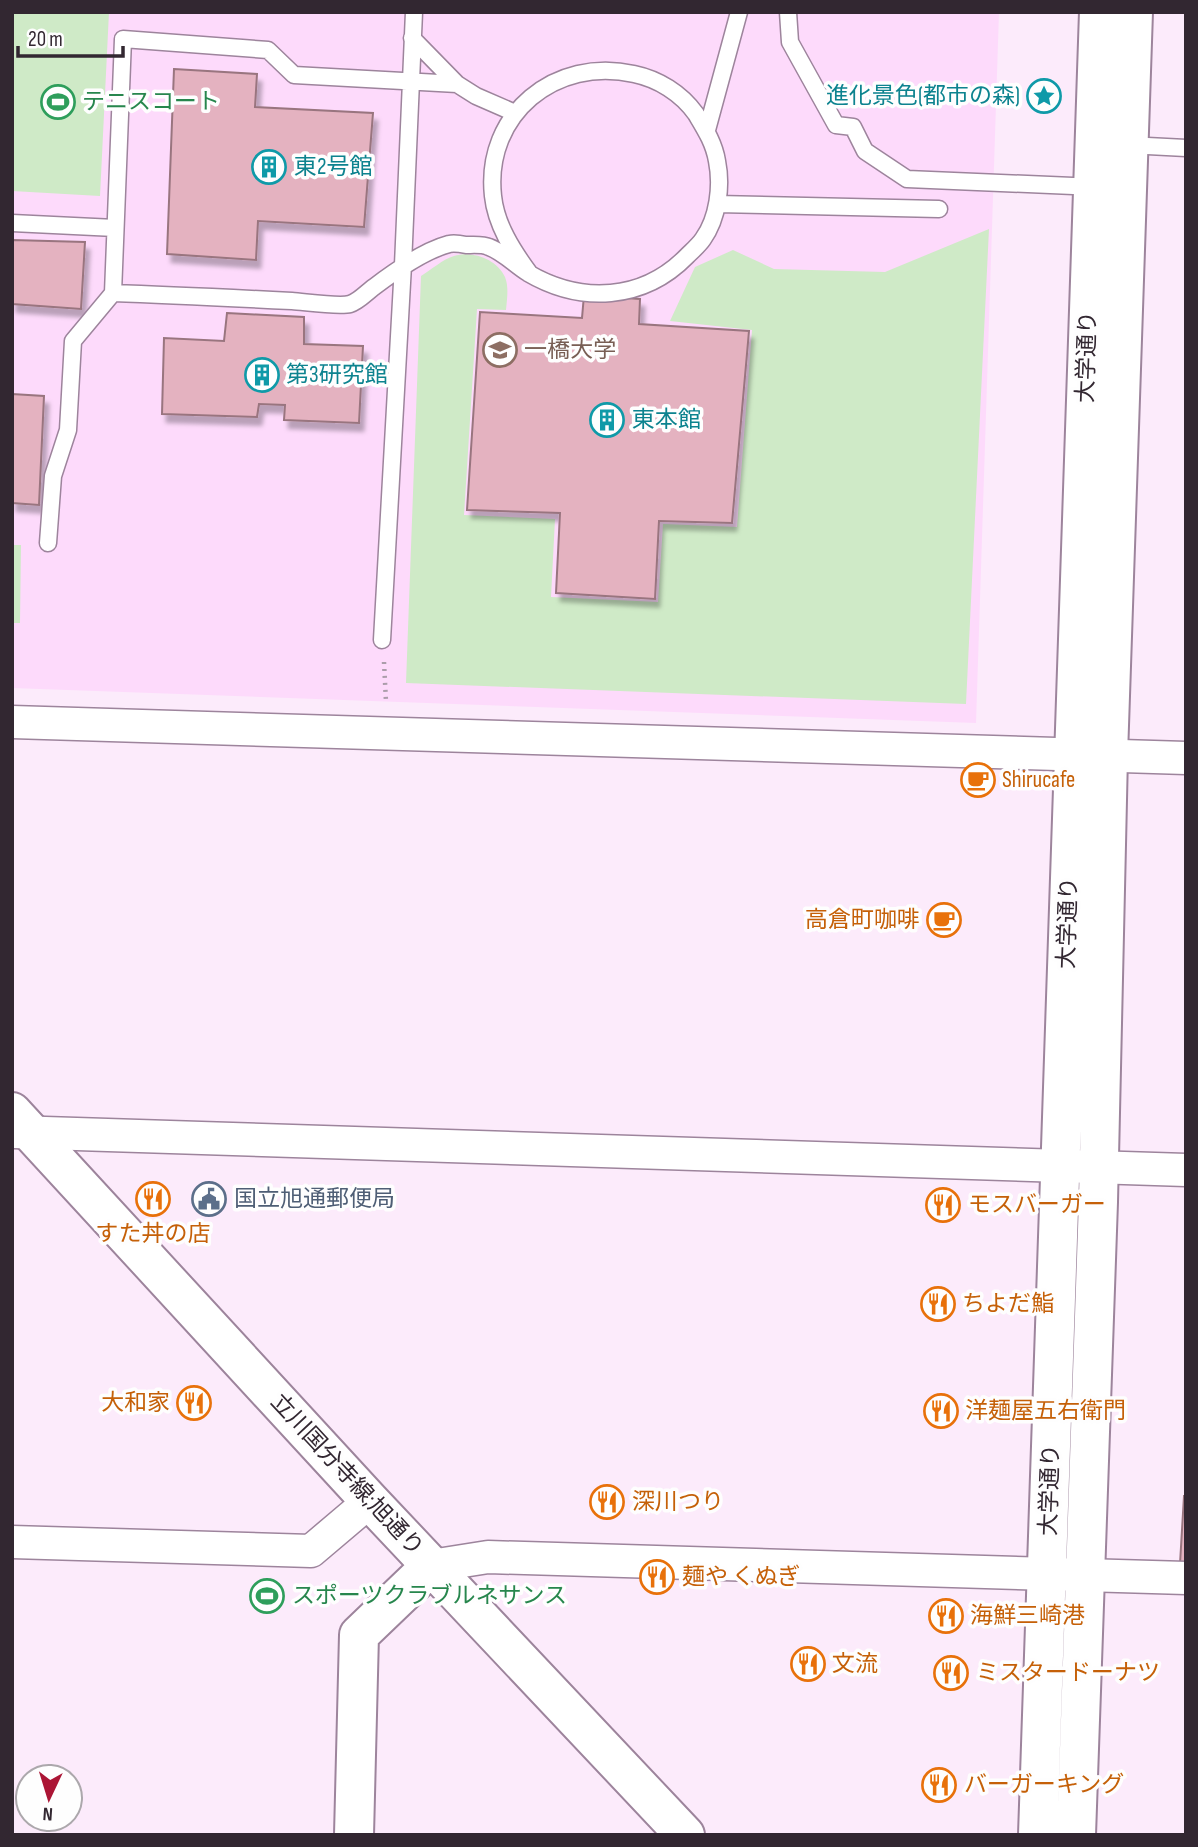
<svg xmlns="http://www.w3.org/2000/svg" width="1198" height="1847" font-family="'Sofia Sans Condensed','Noto Sans JP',sans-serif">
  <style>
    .built { fill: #fddafb }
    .green { fill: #cfeac7 }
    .building { fill: #e4b2c0; stroke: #99757f; stroke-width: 2; filter: url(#shadow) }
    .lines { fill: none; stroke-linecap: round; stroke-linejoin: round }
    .lane-casing { stroke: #9d849c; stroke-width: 19 }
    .street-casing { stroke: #9d849c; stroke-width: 35 }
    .secondary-casing { stroke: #9d849c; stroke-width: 42 }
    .path { stroke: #ab9daa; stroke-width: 4.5; stroke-dasharray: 2 5; stroke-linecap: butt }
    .lane { stroke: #fff; stroke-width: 16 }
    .street { stroke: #fff; stroke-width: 32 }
    .secondary { stroke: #fff; stroke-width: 38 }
    .labels { text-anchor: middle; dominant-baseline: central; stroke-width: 7; stroke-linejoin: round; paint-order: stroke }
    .culture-label { font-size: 23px; fill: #0d838f; stroke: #fefefe; text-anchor: start }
    .leisure-label { font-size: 23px; fill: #27864d; stroke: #fefefe; text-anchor: start }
    .education-label { font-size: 23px; fill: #785e54; stroke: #fefefe; text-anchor: start }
    .street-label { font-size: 23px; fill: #322731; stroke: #fefefe }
    .food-label { font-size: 23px; fill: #c56008; stroke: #fefefe; text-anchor: start }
    .service-label { font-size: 23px; fill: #4e5e75; stroke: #fefefe; text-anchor: start }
  </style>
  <defs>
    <filter id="shadow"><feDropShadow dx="4.5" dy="8" stdDeviation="2" flood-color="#0004"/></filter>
  </defs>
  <rect width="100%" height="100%" fill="#fcebfb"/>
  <path class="built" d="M 12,12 L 999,12 L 976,723 L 12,688 Z"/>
  <path class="green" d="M 12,12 L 109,12 L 100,196 L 12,191 Z
    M 989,229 L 966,704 L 406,683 L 421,276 C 431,270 443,259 454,256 C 472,250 497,259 505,277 C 509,287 507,299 506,310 L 477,309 L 464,515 L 555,519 L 551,597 L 658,602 L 663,524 L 737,527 L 752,330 L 670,321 L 695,267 L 733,250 L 774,269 L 885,272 Z
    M 12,545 L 21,545 L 20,623 L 12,623 Z"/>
  <path class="building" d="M 174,69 L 257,74 L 255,107 L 373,113 L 364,227 L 258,221 L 256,260 L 167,254 Z
    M 12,240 L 85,242 L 81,309 L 12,304 Z
    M 584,295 L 640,299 L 639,324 L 749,331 L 732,523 L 659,521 L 655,599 L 556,593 L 560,513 L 467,510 L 480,312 L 582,318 Z
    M 227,313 L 304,317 L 304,344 L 363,346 L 359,423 L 284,420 L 285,405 L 259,404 L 257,417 L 162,414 L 164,338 L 224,341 Z
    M 12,394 L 44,396 L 39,505 L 12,503 Z
    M 1184,1496 L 1186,1496 L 1186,1564 L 1180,1564 Z"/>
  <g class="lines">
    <g class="lane-casing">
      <path id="lane" d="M 788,12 L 790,42 L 836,125 L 853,127 L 865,151 L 907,179 L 1096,187
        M 412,38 L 457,84
        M 707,130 L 739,12
        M 1128,145 L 1186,148
        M 717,204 L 939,209
        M 12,223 L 115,228
        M 113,293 C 172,295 232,298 292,301 C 306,302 339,307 350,304 C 358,302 367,292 374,287 C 395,271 423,251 449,244 C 454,243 461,244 466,245 C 473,245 483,244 489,247 C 503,252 515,265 528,273 C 581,304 643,301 687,256 C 692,251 699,245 703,239 C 718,218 722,186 717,161 C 714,143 705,129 696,114 C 681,93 658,79 634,74 C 556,56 484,114 493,196 C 496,225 513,251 530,274
        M 48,543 L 53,476 L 68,430 L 73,341 L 113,293 L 123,39 L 268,50 L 294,75 L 457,84 L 476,96 L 515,113
        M 382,640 L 403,265 L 414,12"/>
    </g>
    <g class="street-casing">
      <path id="street" d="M 12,722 L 1186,758
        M 14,1132 L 1186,1170
        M 12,1542 L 311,1551 L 370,1501
        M 431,1566 L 488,1557 L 1186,1578"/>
    </g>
    <g class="secondary-casing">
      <path id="secondary" d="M 12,1112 L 370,1501 L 685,1835
        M 354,1835 L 359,1635 L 431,1566
        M 1038,1835 L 1099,12
        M 1076,1835 L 1098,1202 L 1108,755 L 1133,12"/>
    </g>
    <path class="path" d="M 384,662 L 386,702"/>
    <use href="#lane" class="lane"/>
    <use href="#street" class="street"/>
    <use href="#secondary" class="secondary"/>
  </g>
  <defs>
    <g id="sight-ring" transform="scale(1.75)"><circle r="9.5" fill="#fefefe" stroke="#0f9aa8" stroke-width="1.5"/><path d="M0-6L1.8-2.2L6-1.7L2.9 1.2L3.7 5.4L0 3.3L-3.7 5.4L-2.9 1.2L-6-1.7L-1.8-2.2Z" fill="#0f9aa8"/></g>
    <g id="stadium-ring" transform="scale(1.75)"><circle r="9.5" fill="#fefefe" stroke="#2e9e5b" stroke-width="1.5"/><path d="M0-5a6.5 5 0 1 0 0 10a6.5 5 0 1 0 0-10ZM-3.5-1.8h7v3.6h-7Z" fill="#2e9e5b"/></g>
    <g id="building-ring" transform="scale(1.75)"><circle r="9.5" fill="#fefefe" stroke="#0f9aa8" stroke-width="1.5"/><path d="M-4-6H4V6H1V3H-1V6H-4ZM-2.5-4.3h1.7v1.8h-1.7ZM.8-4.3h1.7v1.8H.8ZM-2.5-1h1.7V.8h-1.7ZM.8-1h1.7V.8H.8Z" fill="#0f9aa8"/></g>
    <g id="university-ring" transform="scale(1.75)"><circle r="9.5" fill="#fefefe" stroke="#8d6e63" stroke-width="1.5"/><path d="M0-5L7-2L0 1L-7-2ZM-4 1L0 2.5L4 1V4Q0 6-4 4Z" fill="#8d6e63"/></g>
    <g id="cafe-ring" transform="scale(1.75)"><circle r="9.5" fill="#fefefe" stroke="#e8710a" stroke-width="1.5"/><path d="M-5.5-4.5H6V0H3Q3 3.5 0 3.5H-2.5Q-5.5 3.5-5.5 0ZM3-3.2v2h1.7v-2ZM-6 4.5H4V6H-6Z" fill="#e8710a"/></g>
    <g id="restaurant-ring" transform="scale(1.75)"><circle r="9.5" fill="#fefefe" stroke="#e8710a" stroke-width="1.5"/><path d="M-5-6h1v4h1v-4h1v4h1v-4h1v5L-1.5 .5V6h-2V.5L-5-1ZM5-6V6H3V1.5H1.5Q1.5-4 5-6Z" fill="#e8710a"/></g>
    <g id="civic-ring" transform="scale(1.75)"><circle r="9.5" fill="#fefefe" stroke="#5c6f8a" stroke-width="1.5"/><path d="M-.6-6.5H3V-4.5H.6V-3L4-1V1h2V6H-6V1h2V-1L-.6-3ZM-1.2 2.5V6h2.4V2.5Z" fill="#5c6f8a"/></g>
  </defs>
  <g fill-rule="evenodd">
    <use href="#sight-ring" x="1044" y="96"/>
    <use href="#stadium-ring" x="58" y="102"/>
    <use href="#building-ring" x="269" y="167"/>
    <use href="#university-ring" x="500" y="350"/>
    <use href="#building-ring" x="262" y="375"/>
    <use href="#building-ring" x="607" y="420"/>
    <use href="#cafe-ring" x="978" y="780"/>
    <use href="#cafe-ring" x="944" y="920"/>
    <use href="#restaurant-ring" x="153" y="1199"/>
    <use href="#civic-ring" x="209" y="1199"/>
    <use href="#restaurant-ring" x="943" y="1205"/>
    <use href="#restaurant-ring" x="938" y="1304"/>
    <use href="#restaurant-ring" x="194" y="1403"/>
    <use href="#restaurant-ring" x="941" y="1411"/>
    <use href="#restaurant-ring" x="607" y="1502"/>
    <use href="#restaurant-ring" x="657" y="1577"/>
    <use href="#stadium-ring" x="267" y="1596"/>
    <use href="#restaurant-ring" x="946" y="1616"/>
    <use href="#restaurant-ring" x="808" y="1664"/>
    <use href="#restaurant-ring" x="951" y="1673"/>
    <use href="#restaurant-ring" x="939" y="1785"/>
  </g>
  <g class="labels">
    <g class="culture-label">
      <text x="1020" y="96" text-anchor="end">進化景色(都市の森)</text>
      <text x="294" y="167">東2号館</text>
      <text x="286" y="375">第3研究館</text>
      <text x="632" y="420">東本館</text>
    </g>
    <g class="leisure-label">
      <text x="82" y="102">テニスコート</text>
      <text x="292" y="1596">スポーツクラブルネサンス</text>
    </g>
    <g class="education-label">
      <text x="524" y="350">一橋大学</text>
    </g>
    <g class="street-label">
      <text transform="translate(1087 357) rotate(-88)">大学通り</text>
      <text transform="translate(1068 923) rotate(-88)">大学通り</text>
      <text transform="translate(347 1475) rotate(47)">立川国分寺線;旭通り</text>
      <text transform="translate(1050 1490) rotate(-88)">大学通り</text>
    </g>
    <g class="food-label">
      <text x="1002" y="780">Shirucafe</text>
      <text x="920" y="920" text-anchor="end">高倉町咖啡</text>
      <text x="968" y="1205">モスバーガー</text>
      <text x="153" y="1234" text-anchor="middle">すた丼の店</text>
      <text x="962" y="1304">ちよだ鮨</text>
      <text x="170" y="1403" text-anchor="end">大和家</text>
      <text x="965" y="1411">洋麺屋五右衛門</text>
      <text x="632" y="1502">深川つり</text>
      <text x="682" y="1577">麺や くぬぎ</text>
      <text x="970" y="1616">海鮮三崎港</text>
      <text x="832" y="1664">文流</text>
      <text x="976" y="1673">ミスタードーナツ</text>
      <text x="964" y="1785">バーガーキング</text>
    </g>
    <g class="service-label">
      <text x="234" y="1199">国立旭通郵便局</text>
    </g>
  </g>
  <rect width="1198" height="1847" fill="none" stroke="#322731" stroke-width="28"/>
  <g transform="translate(49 1798) rotate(184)"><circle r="33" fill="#fefefe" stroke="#aca8ac" stroke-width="2"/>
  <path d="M0-5L12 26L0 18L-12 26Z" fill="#ab1535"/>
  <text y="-10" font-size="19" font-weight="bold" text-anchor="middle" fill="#322731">N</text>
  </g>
  <path d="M18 46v10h105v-10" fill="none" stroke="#322731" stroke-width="3.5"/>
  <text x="28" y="46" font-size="21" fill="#322731" stroke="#fefefe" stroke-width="5" paint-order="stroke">20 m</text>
</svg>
